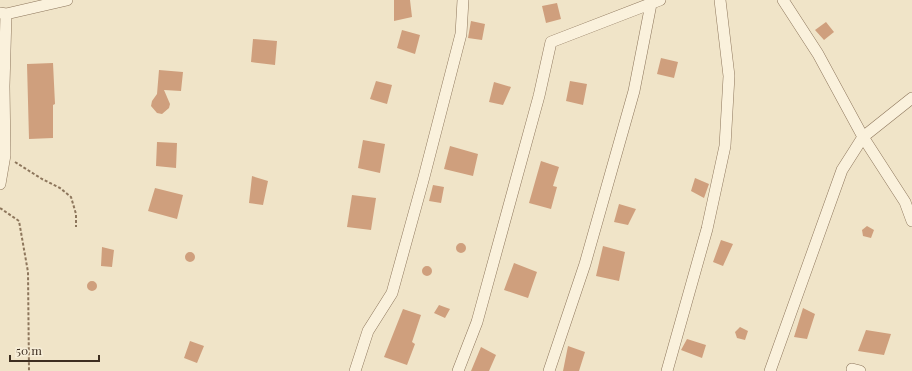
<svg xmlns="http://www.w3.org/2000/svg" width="912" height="371" font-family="'Playfair Display',serif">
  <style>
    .building { fill: #cf9f7d }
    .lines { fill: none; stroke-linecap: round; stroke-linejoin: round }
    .minor-casing { stroke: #8d765c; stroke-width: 12 }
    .path { stroke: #8d765c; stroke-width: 2; stroke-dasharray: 3 2; stroke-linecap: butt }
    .minor { stroke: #faf1dc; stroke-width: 11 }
  </style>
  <rect width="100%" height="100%" fill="#f0e4c8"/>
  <path class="building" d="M 394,0 L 410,0 L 412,17 L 394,21 Z
    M 557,3 L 561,19 L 546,23 L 542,6 Z
    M 471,21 L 485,24 L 482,40 L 468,38 Z
    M 826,22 L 834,32 L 824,40 L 815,30 Z
    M 402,30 L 420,35 L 415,54 L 397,48 Z
    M 253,39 L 277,41 L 275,65 L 251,62 Z
    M 661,58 L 678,62 L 674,78 L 657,74 Z
    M 53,63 L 55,104 L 53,105 L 53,138 L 29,139 L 27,64 Z
    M 159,70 L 183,72 L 181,91 L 164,90 L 170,104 L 169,108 L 162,114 L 157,113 L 151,106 L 152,101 L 157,94 Z
    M 376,81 L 392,85 L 387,104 L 370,99 Z
    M 570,81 L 587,84 L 583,105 L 566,101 Z
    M 494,82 L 511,87 L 503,105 L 489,102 Z
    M 363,140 L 385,144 L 380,173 L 358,168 Z
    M 157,142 L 177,143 L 176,168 L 156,166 Z
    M 450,146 L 478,154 L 473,176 L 444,169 Z
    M 541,161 L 559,167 L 553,186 L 557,187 L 551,209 L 529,203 Z
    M 252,176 L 268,181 L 263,205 L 249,203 Z
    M 695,178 L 709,184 L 704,198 L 691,191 Z
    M 433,185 L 444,187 L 441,203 L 429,201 Z
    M 155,188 L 183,195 L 177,219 L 148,211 Z
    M 352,195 L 376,198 L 371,230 L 347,227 Z
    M 619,204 L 636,209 L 628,225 L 614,222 Z
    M 867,226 L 874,230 L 871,238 L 863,236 L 862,230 Z
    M 721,240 L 733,244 L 723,266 L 713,262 Z
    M456 248a5 5 0 1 1 10 0a5 5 0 1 1-10 0Z
    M 603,246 L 625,252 L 619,281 L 596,276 Z
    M 102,247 L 114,250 L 112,267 L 101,266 Z
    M185 257a5 5 0 1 1 10 0a5 5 0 1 1-10 0Z
    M 514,263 L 537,272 L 528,298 L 504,290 Z
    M422 271a5 5 0 1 1 10 0a5 5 0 1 1-10 0Z
    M87 286a5 5 0 1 1 10 0a5 5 0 1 1-10 0Z
    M 439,305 L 450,309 L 445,318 L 434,313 Z
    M 803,308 L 815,314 L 807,339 L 794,337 Z
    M 403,309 L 421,315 L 412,342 L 415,344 L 407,365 L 384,357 Z
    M 740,327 L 748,331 L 745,340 L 737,338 L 735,332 Z
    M 866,330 L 891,334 L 884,355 L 858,351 Z
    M 687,339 L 706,345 L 702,358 L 681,350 Z
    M 190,341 L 204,346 L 197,363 L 184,358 Z
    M 568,346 L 585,352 L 579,371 L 563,371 Z
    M 481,347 L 496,355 L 489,371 L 471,371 Z"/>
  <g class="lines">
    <g class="minor-casing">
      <path id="minor" d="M 783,0 L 818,54 L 863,137 L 905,202 L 912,221
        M 0,13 L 6,14 L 67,0
        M 0,184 L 5,155 L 4,86 L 6,14
        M 852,369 L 860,371
        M 355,371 L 368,331 L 392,293 L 424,177 L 461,34 L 463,0
        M 458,371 L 477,322 L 539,96 L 551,42 L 660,0
        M 549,371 L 585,264 L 634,91 L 651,4
        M 667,371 L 707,229 L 725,146 L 729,76 L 720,0
        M 770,371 L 842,170 L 863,137 L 912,98"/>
    </g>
    <path class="path" d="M 15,162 L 42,179 L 60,188 L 71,197 L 76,214 L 76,227
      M 0,208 L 19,221 L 28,272 L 29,371"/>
    <use href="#minor" class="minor"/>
  </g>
  <path d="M10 355v6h89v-6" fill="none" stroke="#3d2e20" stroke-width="2"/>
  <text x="16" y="355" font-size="12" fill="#3d2e20" stroke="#f7eed8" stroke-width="3" paint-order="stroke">50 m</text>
</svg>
